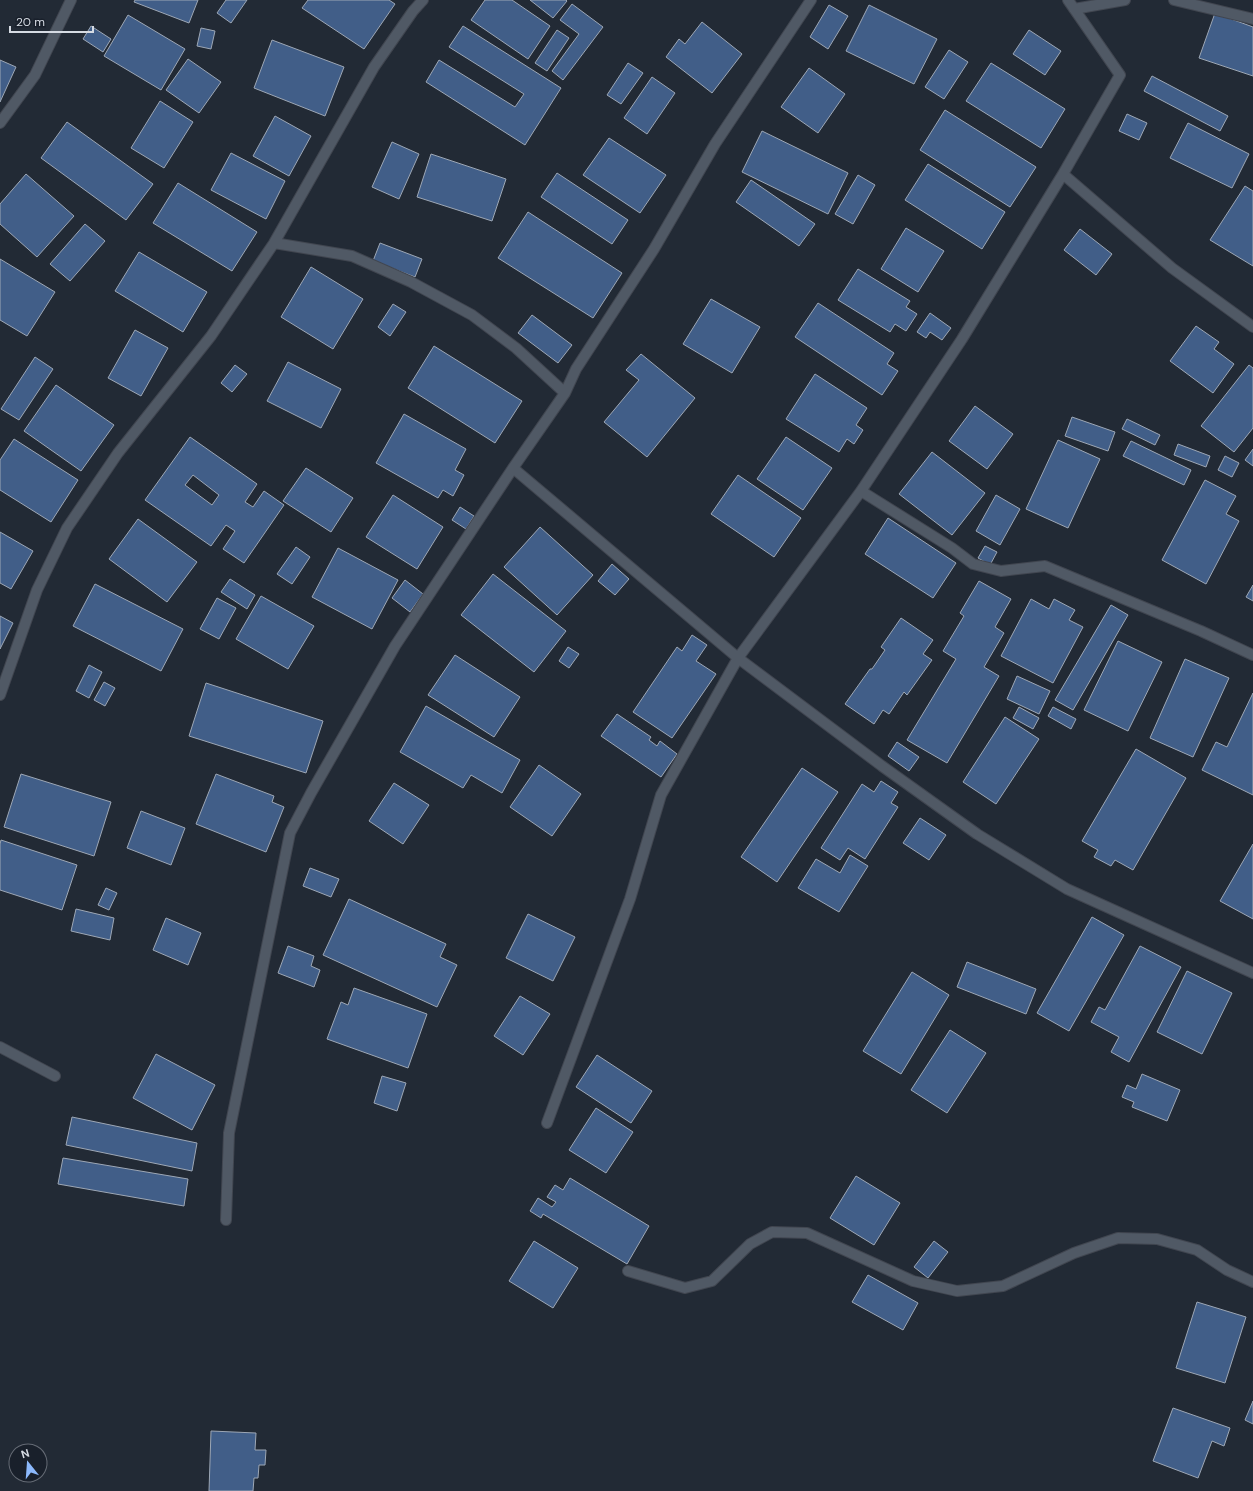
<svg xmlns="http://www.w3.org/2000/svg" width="1253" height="1491" font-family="'DM Sans',sans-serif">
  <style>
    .building { fill: #415e88; stroke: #9da7b5; fill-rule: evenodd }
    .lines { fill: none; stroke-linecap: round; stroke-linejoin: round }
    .street-casing { stroke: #414650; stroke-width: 12 }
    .street { stroke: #505965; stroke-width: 10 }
  </style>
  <rect width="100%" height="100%" fill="#222a35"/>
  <path class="building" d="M 135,0 L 198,0 L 189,23 L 134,2 Z
    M 226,0 L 247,0 L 231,23 L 217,13 Z
    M 308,0 L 389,0 L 395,4 L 364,49 L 302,8 Z
    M 485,0 L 512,0 L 550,26 L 528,59 L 471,20 Z
    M 530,0 L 566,0 L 567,1 L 553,18 Z
    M 572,4 L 603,27 L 563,80 L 552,71 L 579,34 L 560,20 Z
    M 829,5 L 848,16 L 828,49 L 810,37 Z
    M 869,5 L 937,39 L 914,84 L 846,51 Z
    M 1215,13 L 1253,27 L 1253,76 L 1199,58 Z
    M 128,15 L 185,49 L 161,90 L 104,56 Z
    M 702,22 L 742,54 L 712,93 L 666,57 L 679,39 L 685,44 Z
    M 91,26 L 111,39 L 103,52 L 83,39 Z
    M 463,26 L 561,88 L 525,145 L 426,82 L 439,60 L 515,107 L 524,94 L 449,47 Z
    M 201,28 L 215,31 L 211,49 L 197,46 Z
    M 557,30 L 569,38 L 547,71 L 535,63 Z
    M 1029,30 L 1061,51 L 1045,75 L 1013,54 Z
    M 272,40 L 344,67 L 325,116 L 254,88 Z
    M 949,50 L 968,62 L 944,99 L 925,87 Z
    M 188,59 L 221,82 L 199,113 L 166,90 Z
    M 0,60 L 16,67 L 0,102 Z
    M 628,63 L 643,73 L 621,104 L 607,95 Z
    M 991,63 L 1065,109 L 1041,148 L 966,101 Z
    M 809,68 L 845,94 L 818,133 L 781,107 Z
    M 1152,76 L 1228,116 L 1220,131 L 1144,91 Z
    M 652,77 L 675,93 L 647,134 L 624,118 Z
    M 160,101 L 193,122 L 164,168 L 131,148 Z
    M 945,110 L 1036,167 L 1010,207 L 920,150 Z
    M 1127,114 L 1147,123 L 1139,140 L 1119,131 Z
    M 275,116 L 311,136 L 289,176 L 253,156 Z
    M 67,122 L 153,184 L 126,220 L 41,158 Z
    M 1188,123 L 1249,154 L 1232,188 L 1170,158 Z
    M 762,131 L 848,173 L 828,214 L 742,172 Z
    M 609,138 L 666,175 L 640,213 L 583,175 Z
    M 392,142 L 419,154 L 399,199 L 372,187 Z
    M 231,153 L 285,181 L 266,219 L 211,190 Z
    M 431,154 L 506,179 L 492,221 L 417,197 Z
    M 928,164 L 1005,212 L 982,249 L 905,200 Z
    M 557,173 L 628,220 L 612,244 L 541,197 Z
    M 26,174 L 74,216 L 37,257 L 0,224 L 0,204 Z
    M 858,175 L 875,185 L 853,224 L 835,214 Z
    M 751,180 L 815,224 L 799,246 L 736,202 Z
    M 178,183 L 257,232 L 232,271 L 153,223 Z
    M 1245,186 L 1253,191 L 1253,266 L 1210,240 Z
    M 528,212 L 622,273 L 593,318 L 498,258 Z
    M 85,224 L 105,241 L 70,281 L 50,264 Z
    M 906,228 L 944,251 L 918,292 L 881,269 Z
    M 1080,229 L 1112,254 L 1096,275 L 1064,250 Z
    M 380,243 L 422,259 L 415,277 L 373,261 Z
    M 139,252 L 207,292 L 183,332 L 115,291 Z
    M 0,259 L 55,292 L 27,336 L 0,320 Z
    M 311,267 L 363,299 L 333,349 L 281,317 Z
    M 858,269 L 910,301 L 906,307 L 917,314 L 906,331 L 895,324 L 890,332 L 838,300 Z
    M 711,299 L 760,327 L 732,373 L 683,344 Z
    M 818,303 L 894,353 L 887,364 L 898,371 L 882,395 L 795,337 Z
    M 393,304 L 406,312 L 390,336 L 378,327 Z
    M 930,313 L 951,328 L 942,340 L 930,332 L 926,338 L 917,332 Z
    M 532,315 L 572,345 L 558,363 L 518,333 Z
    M 1196,326 L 1219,342 L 1214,349 L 1234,364 L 1213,393 L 1170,361 Z
    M 135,330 L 168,348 L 141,396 L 108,378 Z
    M 434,346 L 522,401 L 495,443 L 408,388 Z
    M 641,354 L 695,398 L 647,457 L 604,422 L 639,380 L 626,370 Z
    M 35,357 L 53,369 L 19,420 L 1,409 Z
    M 288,362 L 341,389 L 321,428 L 267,401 Z
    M 235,365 L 247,374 L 232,392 L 221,383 Z
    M 1249,365 L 1253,368 L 1253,428 L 1234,452 L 1201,426 Z
    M 815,374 L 867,408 L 856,425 L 863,430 L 854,444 L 847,439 L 839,452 L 786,419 Z
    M 56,385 L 114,425 L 81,471 L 24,431 Z
    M 975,406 L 1013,434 L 987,469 L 949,441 Z
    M 404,414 L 466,449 L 455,470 L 464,475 L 453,496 L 443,490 L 438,498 L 376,463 Z
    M 1072,417 L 1115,432 L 1108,451 L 1065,436 Z
    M 1127,419 L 1160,435 L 1155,445 L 1122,429 Z
    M 190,437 L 257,484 L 245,502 L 253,507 L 264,491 L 284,505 L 244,563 L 223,549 L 235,531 L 226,525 L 211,546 L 145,500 ZM 193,475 L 219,495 L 212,505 L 185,485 Z
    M 786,437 L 832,468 L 803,510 L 757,479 Z
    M 14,439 L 78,480 L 51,522 L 0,490 L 0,460 Z
    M 1058,440 L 1100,459 L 1068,528 L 1026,509 Z
    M 1131,441 L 1191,470 L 1184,485 L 1123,456 Z
    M 1178,444 L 1210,456 L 1206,467 L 1174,455 Z
    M 1253,449 L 1253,466 L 1245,460 Z
    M 932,452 L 985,493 L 952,535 L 899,494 Z
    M 1225,456 L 1239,463 L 1232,477 L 1218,470 Z
    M 306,468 L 353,498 L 331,532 L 283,501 Z
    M 738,475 L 801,518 L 774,557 L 711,514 Z
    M 1205,480 L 1236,496 L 1226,514 L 1239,521 L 1206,584 L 1162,560 Z
    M 393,495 L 443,527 L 417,569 L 366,537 Z
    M 996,495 L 1020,509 L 1000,545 L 976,531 Z
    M 460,507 L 474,516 L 466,529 L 452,520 Z
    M 888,518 L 956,563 L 933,598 L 865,554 Z
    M 138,519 L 197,562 L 167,602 L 109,559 Z
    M 540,527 L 593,575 L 557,615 L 504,567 Z
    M 0,532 L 33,551 L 11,589 L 0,583 Z
    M 985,546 L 997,552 L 990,565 L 978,558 Z
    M 296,547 L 310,557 L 292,584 L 277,574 Z
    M 338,548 L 398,580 L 372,629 L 312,597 Z
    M 612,564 L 629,579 L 615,595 L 598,581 Z
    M 493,574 L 566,631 L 534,672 L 461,615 Z
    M 230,579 L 255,595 L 247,609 L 221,592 Z
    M 405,580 L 423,594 L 410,612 L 392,598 Z
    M 979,581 L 1011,599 L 995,627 L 1004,633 L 984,667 L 999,676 L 947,763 L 907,740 L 956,659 L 943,651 L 964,616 L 960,613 Z
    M 95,584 L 183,629 L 161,671 L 73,626 Z
    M 1253,585 L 1253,601 L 1246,597 Z
    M 261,596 L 314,626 L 288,669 L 236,639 Z
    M 217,598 L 236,608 L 219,639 L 200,629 Z
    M 1031,599 L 1049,609 L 1054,599 L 1075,610 L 1069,620 L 1083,627 L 1053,683 L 1001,656 Z
    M 1111,605 L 1128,615 L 1073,710 L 1055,700 Z
    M 0,616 L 13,623 L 0,649 Z
    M 901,618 L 933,640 L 923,654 L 932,660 L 907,695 L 904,692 L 889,714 L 883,710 L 874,724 L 845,704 L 870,669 L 872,669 L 885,650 L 881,647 Z
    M 692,635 L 707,645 L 696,661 L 716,674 L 672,738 L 633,712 L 677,647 L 682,651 Z
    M 1118,641 L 1162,662 L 1128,731 L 1084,710 Z
    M 568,647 L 579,654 L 569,668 L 559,661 Z
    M 455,655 L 520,697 L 494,737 L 428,695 Z
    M 1185,659 L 1229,678 L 1193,757 L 1150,738 Z
    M 89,665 L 102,672 L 89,698 L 76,691 Z
    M 1017,676 L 1050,691 L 1039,714 L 1007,699 Z
    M 104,682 L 115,688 L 105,706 L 94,700 Z
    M 206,683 L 323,721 L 306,773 L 189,736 Z
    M 1253,693 L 1253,795 L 1202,770 L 1216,742 L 1227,747 Z
    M 426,706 L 520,760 L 502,793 L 471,775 L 463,788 L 400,752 Z
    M 1019,707 L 1039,718 L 1033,729 L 1013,718 Z
    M 1053,707 L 1076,719 L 1071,729 L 1048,716 Z
    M 617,714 L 651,737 L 649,740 L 657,746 L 660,741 L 677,754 L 661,777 L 601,736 Z
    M 1005,717 L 1039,739 L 996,804 L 963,782 Z
    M 897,742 L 919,757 L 909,771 L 888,756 Z
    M 1136,749 L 1186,778 L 1133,870 L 1115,860 L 1111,866 L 1094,857 L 1098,850 L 1082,841 Z
    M 539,765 L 581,794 L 552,836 L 510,807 Z
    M 802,768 L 838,792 L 777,882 L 741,857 Z
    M 21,774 L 111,802 L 94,856 L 4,827 Z
    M 216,774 L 274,796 L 272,802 L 284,807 L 266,852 L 196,824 Z
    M 881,781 L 898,792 L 891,803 L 898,807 L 865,859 L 848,848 L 840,860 L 821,848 L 862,784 L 874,792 Z
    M 394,783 L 429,805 L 403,844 L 369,821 Z
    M 141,811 L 185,828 L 171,865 L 127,848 Z
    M 920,818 L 946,835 L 929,860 L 903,843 Z
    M 1,840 L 77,865 L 62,910 L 0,890 L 0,844 Z
    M 1253,844 L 1253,919 L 1220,901 Z
    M 850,855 L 868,866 L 839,912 L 798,888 L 816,859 L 840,873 Z
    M 310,868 L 339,879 L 331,897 L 303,886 Z
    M 106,888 L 117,893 L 109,910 L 98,905 Z
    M 349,899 L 446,944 L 440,957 L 457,965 L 437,1007 L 323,955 Z
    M 76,909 L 114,918 L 110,940 L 71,931 Z
    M 528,914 L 575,937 L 553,981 L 506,958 Z
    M 1092,917 L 1124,935 L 1069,1031 L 1037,1013 Z
    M 166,918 L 201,933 L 188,965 L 153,950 Z
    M 288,946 L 314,956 L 311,966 L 320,970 L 314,987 L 278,973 Z
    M 1140,946 L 1181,967 L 1129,1062 L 1111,1052 L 1119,1037 L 1091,1022 L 1099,1007 L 1105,1010 Z
    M 967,962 L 1036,989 L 1026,1014 L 957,987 Z
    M 1187,971 L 1232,993 L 1202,1054 L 1157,1032 Z
    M 912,972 L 949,995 L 901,1074 L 863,1051 Z
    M 354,988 L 427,1014 L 408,1068 L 327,1039 L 341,1002 L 348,1005 Z
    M 520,996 L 550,1014 L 523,1055 L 494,1036 Z
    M 950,1030 L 986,1053 L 947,1113 L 911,1090 Z
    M 156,1054 L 215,1085 L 192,1130 L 133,1098 Z
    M 597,1055 L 652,1091 L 631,1123 L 576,1087 Z
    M 1142,1074 L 1180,1090 L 1167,1121 L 1132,1107 L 1134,1102 L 1122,1097 L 1127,1085 L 1136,1089 Z
    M 382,1076 L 406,1083 L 397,1111 L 374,1103 Z
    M 596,1108 L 633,1132 L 606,1173 L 569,1150 Z
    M 72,1117 L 197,1143 L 192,1171 L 66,1145 Z
    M 63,1158 L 188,1179 L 184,1206 L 58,1184 Z
    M 856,1176 L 900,1203 L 874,1245 L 830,1218 Z
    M 570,1178 L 649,1226 L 627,1264 L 543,1214 L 541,1218 L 530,1211 L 538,1198 L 552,1207 L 556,1202 L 547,1197 L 555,1185 L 563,1190 Z
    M 534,1241 L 578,1268 L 553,1308 L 509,1281 Z
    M 934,1241 L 948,1252 L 928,1278 L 914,1267 Z
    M 868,1275 L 918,1303 L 903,1330 L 852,1302 Z
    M 1197,1302 L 1246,1317 L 1225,1383 L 1176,1368 Z
    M 1253,1401 L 1253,1424 L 1245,1420 Z
    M 1173,1408 L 1230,1428 L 1224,1446 L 1212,1441 L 1198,1478 L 1153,1461 Z
    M 211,1431 L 256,1433 L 255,1450 L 266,1450 L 265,1465 L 259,1465 L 258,1478 L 254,1478 L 253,1491 L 209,1491 Z"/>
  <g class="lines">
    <g class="street-casing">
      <path id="street" d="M 1174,0 L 1253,19
        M 1074,9 L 1125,0
        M 0,123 L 35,75 L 71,0
        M 1063,174 L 1172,268 L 1253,327
        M 274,243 L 352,256 L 411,282 L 472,315 L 516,348 L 565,393
        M 513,468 L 738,658 L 882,766 L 977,834 L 1067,889 L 1253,973
        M 861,491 L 952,548 L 973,564 L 1001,571 L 1045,566 L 1201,631 L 1253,655
        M 0,695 L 37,590 L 67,528 L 118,453 L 211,336 L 274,243 L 374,67 L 413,11 L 423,0
        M 0,1047 L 55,1076
        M 547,1123 L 630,899 L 661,795 L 738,658 L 861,491 L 962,339 L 1063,174 L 1120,75 L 1068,0
        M 226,1220 L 229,1133 L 290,833 L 311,793 L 395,646 L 513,468 L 565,393 L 576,369 L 654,249 L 715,144 L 811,0
        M 628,1271 L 685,1288 L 712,1281 L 750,1244 L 772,1232 L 807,1233 L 913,1281 L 957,1291 L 1003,1286 L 1074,1253 L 1118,1238 L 1157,1239 L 1197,1250 L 1227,1270 L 1253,1282"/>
    </g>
    <use href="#street" class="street"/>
  </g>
  <g transform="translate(28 1463) rotate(343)"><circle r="19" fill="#19202b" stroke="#656b75"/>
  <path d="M0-3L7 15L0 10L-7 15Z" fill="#8cb9fc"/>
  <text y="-6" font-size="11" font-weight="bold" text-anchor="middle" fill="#d6dbe3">N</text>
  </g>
  <path d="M10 26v6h83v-6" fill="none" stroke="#d6dbe3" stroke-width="2"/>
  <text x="16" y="26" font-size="12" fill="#d6dbe3" stroke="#19202b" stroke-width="3" paint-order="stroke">20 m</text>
</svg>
